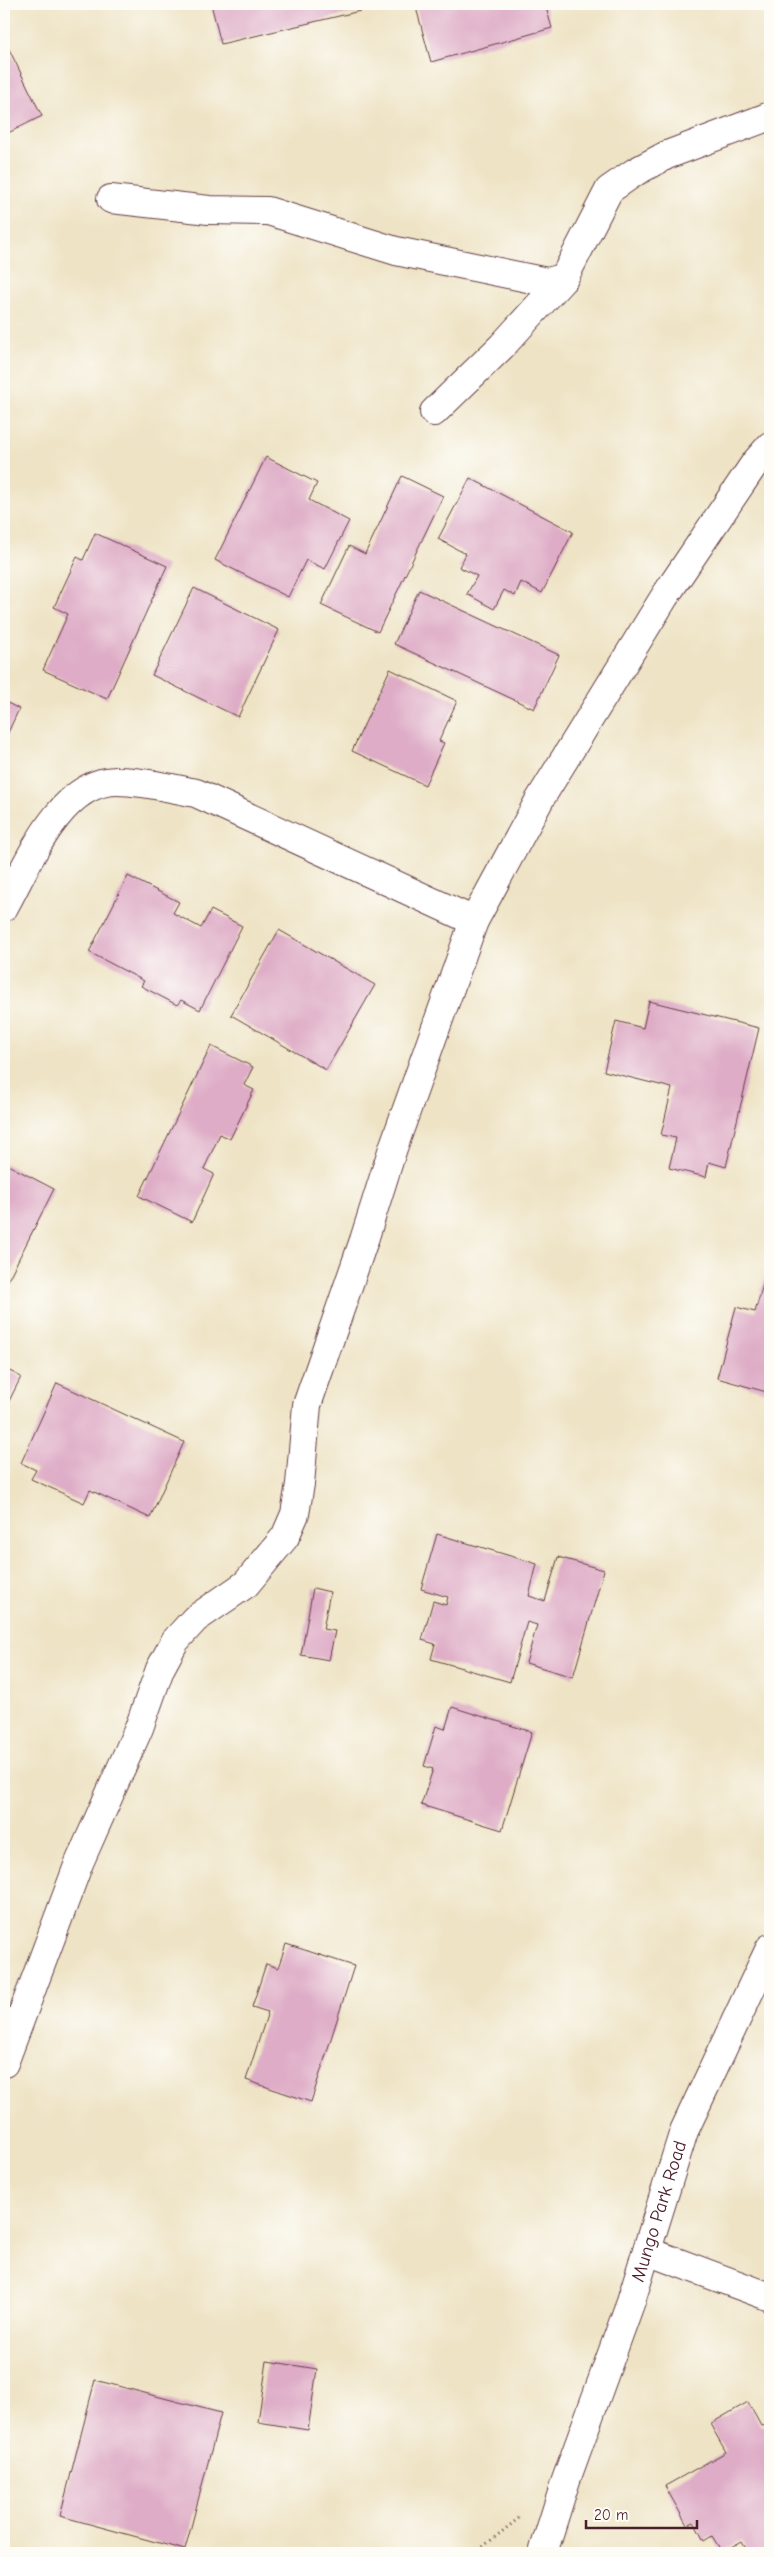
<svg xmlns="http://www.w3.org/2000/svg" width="774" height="2557" font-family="'Comic Neue',sans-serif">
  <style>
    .building { fill: #deacc6 }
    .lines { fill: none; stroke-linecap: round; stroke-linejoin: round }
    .minor-casing { stroke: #633c42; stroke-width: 30 }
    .path { stroke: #633c42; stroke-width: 3; stroke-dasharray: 1 4; stroke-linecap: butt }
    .minor { stroke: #fff; stroke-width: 28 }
    .labels { text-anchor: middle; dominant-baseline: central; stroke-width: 4.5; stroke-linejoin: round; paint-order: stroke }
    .street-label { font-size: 19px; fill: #4a1f2b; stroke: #fdfcf7 }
  </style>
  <rect width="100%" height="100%" fill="#fdfcf7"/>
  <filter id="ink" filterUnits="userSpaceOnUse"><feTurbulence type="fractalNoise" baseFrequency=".02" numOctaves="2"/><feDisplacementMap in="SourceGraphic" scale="10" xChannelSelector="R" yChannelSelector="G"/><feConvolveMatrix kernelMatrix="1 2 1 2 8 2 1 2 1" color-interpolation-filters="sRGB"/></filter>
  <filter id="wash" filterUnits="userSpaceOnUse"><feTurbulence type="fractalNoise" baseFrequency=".0096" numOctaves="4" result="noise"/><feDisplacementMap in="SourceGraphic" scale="20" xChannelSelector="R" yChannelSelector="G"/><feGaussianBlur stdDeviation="1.12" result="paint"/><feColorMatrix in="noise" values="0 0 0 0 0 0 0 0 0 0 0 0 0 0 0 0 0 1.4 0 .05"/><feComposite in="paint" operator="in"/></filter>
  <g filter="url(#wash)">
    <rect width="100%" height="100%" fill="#eee3c5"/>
    <g id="blocks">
      <path class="building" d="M 211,4 L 358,4 L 360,11 L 221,44 Z
        M 415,4 L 545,4 L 552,28 L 431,62 Z
        M 4,39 L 42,116 L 4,135 Z
        M 266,457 L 317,483 L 309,500 L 349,521 L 325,569 L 306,560 L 288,597 L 215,560 Z
        M 402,476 L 443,496 L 378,632 L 321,605 L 349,546 L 365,554 Z
        M 470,478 L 573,532 L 542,593 L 521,582 L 515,596 L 504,590 L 494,609 L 467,594 L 477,576 L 459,567 L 466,554 L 438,539 Z
        M 95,533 L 167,566 L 107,699 L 43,670 L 68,614 L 54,607 L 77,557 L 83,560 Z
        M 194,588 L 279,630 L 238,717 L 152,675 Z
        M 419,590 L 559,655 L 534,709 L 394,644 Z
        M 390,669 L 457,701 L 439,741 L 444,743 L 425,785 L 352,751 Z
        M 4,701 L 19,709 L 4,741 Z
        M 128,876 L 179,902 L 173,913 L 201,928 L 211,910 L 242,926 L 200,1010 L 181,1000 L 177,1005 L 141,986 L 144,981 L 89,952 Z
        M 279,930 L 375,985 L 326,1070 L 231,1015 Z
        M 649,1001 L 759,1028 L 726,1167 L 709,1162 L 706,1177 L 669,1168 L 676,1138 L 661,1135 L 672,1088 L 604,1071 L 616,1021 L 643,1028 Z
        M 211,1046 L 253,1067 L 244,1085 L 254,1090 L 230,1139 L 220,1134 L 204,1169 L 214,1174 L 192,1222 L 139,1196 Z
        M 4,1163 L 54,1189 L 4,1288 Z
        M 766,1274 L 770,1275 L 770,1393 L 717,1378 L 736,1307 L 755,1312 Z
        M 4,1368 L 21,1377 L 4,1411 Z
        M 57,1383 L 184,1442 L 150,1518 L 90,1490 L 84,1503 L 31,1479 L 36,1470 L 21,1463 Z
        M 437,1534 L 537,1564 L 529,1596 L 545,1601 L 558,1557 L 604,1570 L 573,1677 L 526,1663 L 537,1625 L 527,1622 L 510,1682 L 431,1659 L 435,1644 L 422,1640 L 433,1601 L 446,1605 L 448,1597 L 421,1589 Z
        M 313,1588 L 330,1592 L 323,1629 L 335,1631 L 329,1660 L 301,1655 Z
        M 452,1707 L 532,1732 L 502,1830 L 421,1805 L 433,1769 L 424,1766 L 436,1726 L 445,1729 Z
        M 286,1944 L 354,1966 L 311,2102 L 246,2080 L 268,2012 L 252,2007 L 266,1964 L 278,1968 Z
        M 267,2361 L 317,2369 L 308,2430 L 258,2422 Z
        M 95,2380 L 221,2413 L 185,2550 L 60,2516 Z
        M 748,2402 L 761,2426 L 770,2424 L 770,2553 L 749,2553 L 742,2541 L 722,2552 L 712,2536 L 704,2541 L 694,2522 L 687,2525 L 665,2486 L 726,2452 L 710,2424 Z"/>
    </g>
  </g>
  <g filter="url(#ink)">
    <use href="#blocks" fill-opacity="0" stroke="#633c42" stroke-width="1"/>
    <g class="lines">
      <g class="minor-casing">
        <g id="minor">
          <path d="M 111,199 L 209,210 L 268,211 L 396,251 L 547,282 L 564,278"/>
          <path d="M 434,412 L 502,346 L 564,278 L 609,190 L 635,172 L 667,155 L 770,116"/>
          <path d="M 4,907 C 27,866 60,781 116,781 C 143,781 170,788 196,793 L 474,921"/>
          <path d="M 4,2063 L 79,1863 L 139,1728 L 160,1669 L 175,1641 L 195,1619 L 246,1584 L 285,1537 L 295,1514 L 300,1484 L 307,1405 L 364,1240 L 393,1148 L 474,921 L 540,799 L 665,596 L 755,463 L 770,446"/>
          <path d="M 647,2251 L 770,2297"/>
          <path id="s1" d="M 543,2553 L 566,2480 L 631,2301 L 684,2131 L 770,1948"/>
        </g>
      </g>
      <path class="path" d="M 475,2553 L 519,2518"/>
      <use href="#minor" class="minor"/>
    </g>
  </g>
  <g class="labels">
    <g class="street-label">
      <text stroke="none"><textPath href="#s1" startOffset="361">Mungo Park Road</textPath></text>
    </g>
  </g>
  <rect width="774" height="2557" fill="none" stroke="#fdfcf7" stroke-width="20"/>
  <path d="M586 2520v8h111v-8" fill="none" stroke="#4a1f2b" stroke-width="2.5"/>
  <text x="594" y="2520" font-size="15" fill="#4a1f2b" stroke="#fdfcf7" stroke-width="4" paint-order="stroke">20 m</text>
</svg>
